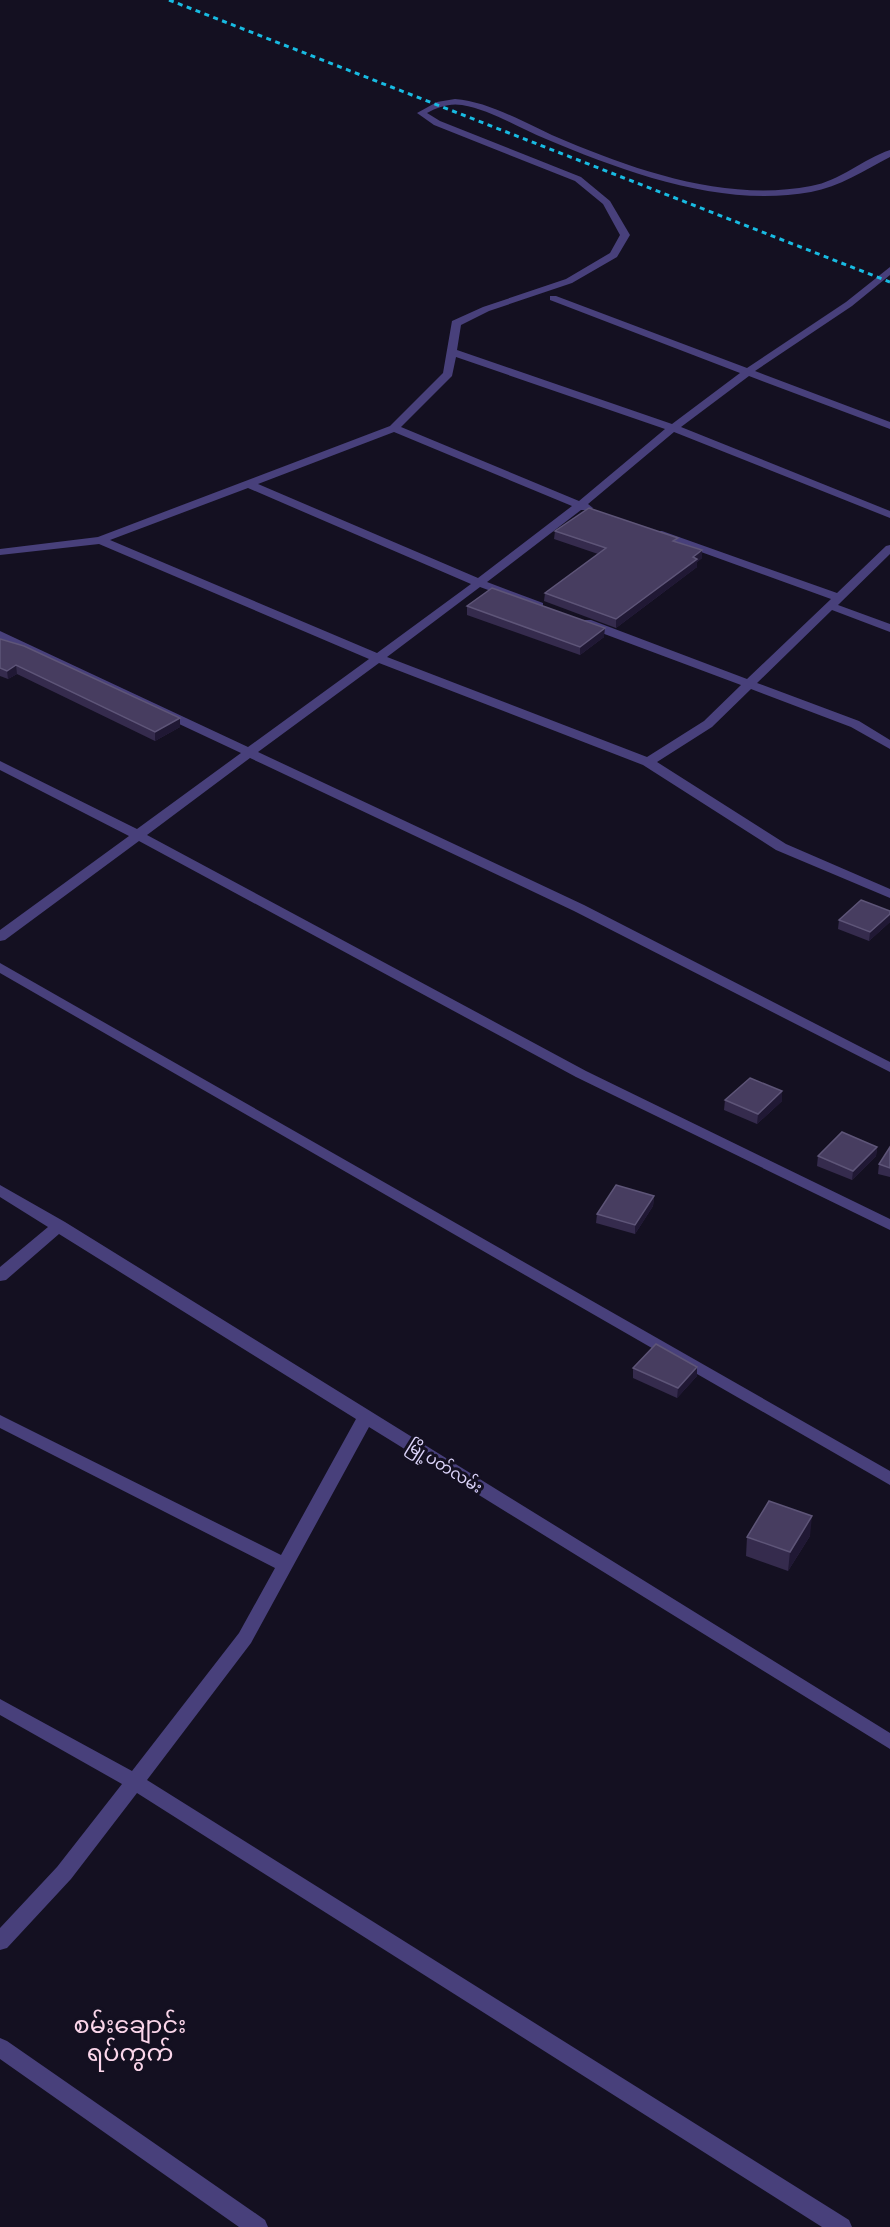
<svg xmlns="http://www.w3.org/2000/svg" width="890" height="2227" font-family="'Asap Condensed','Noto Sans Myanmar',sans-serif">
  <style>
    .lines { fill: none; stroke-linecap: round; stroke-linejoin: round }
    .minor { fill: #48407b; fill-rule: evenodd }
    .rail { stroke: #18bbe2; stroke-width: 3; stroke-dasharray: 5 4.5; stroke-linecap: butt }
    .wall { fill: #352b4d }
    .shaded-wall { fill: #201834 }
    .building { fill: #473d60; stroke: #5e5578; stroke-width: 1.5 }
    .labels { text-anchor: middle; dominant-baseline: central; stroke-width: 6; stroke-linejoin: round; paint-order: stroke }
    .street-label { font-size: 16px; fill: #dcd4fa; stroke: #141021 }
    .near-quarter-label { font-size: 24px; fill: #fbd6ea; stroke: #141021 }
  </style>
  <rect width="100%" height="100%" fill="#141021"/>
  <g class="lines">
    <path class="minor" d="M 455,99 C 493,102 531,127 566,141 C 640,172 729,202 811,186 C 840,181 863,159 890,150 L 890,157 C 865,170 839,187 811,192 C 722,208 627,173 546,139 C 519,128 491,110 462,105 C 449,103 438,107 427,113 L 440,121 L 581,177 L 610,201 L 630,235 L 617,257 L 572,283 L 489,311 L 461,325 L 457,350 L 672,424 L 740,373 L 550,300 L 550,296 L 556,296 L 747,368 L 846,302 L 890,267 L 890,275 L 852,306 L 755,371 L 890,422 L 890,429 L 749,376 L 681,427 L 890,511 L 890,518 L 674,432 L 588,504 L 593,508 L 591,510 L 581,510 L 487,582 L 543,603 L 543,607 L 535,607 L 480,587 L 387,657 L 647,757 L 704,721 L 741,685 L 583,626 L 583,620 L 591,620 L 747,679 L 831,599 L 654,535 L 654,531 L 662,531 L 837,593 L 886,546 L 890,545 L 890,554 L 838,605 L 890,624 L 890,632 L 832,610 L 757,683 L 859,721 L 890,740 L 890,749 L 851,727 L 751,689 L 712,727 L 657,762 L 786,844 L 890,889 L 890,898 L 776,850 L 643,765 L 379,663 L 258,752 L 584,905 L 890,1062 L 890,1072 L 574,911 L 250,758 L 147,835 L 586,1071 L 890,1219 L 890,1230 L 576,1077 L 139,841 L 5,940 L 0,941 L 0,930 L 129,836 L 0,770 L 0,761 L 137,829 L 241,753 L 0,640 L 0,631 L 248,747 L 369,659 L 99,544 L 0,555 L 0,549 L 98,537 L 390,426 L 443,373 L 452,321 L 483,307 L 566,279 L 610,253 L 620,235 L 603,204 L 575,181 L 434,125 L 417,113 L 437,102 ZM 456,357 L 665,429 L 579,501 L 401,427 L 452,376 ZM 394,432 L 572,506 L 478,578 L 258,484 ZM 248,488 L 471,584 L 377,653 L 110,540 Z
      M 0,963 L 890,1471 L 890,1485 L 0,973 Z
      M 0,1185 L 65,1222 L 890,1733 L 890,1749 L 369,1427 L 251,1643 L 147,1780 L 849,2220 L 852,2227 L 822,2227 L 137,1793 L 71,1879 L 7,1948 L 0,1950 L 0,1928 L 57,1867 L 122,1784 L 0,1715 L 0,1699 L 132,1771 L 239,1633 L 275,1568 L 0,1428 L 0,1415 L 281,1555 L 356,1419 L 59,1234 L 6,1280 L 0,1281 L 0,1267 L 48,1227 L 0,1197 Z
      M 0,2038 L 7,2041 L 265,2220 L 268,2227 L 239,2227 L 0,2059 Z"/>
    <path class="rail" d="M 169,0 L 890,282"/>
  </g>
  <path class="wall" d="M 555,531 L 677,543 L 702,550 L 702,558 L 697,562 L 697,567 L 616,628 L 544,601 L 545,593 L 598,554 L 554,539 Z
    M 467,606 L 604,637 L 580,655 L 467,615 Z
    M 0,639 L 180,727 L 155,741 L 17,674 L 8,679 L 0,676 Z
    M 890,911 L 890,922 L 869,941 L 838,929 L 839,920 Z
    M 782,1091 L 782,1101 L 757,1124 L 724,1110 L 725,1100 Z
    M 877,1147 L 876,1156 L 852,1180 L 817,1166 L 818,1156 Z
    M 890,1147 L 890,1177 L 878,1174 L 879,1164 Z
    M 654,1196 L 653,1206 L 635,1234 L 596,1223 L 597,1214 Z
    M 697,1367 L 697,1376 L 677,1398 L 633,1378 L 633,1368 Z
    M 810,1536 L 788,1571 L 746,1556 L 747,1537 Z"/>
  <path class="shaded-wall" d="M 702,550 L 702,558 L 697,562 L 697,567 L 616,628 L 616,619 Z
    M 605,628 L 604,637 L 580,655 L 580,647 Z
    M 16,665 L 17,674 L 8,679 L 7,671 Z
    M 180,718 L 180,727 L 155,741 L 155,732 Z
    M 890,914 L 890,922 L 869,941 L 870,932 Z
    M 782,1091 L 782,1101 L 757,1124 L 758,1114 Z
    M 877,1147 L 876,1156 L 852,1180 L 853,1171 Z
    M 654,1196 L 653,1206 L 635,1234 L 635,1225 Z
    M 697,1367 L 697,1376 L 677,1398 L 678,1388 Z
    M 812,1516 L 810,1536 L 788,1571 L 790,1552 Z"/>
  <path class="building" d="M 589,508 L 678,538 L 673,541 L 702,550 L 693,557 L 697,559 L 616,619 L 545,593 L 606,548 L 555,531 Z
    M 492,588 L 605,628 L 580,647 L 467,606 Z
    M 0,639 L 24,646 L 180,718 L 155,732 L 16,665 L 7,671 L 0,668 Z
    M 861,900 L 890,911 L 890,914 L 870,932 L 839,920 Z
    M 750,1078 L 782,1091 L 758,1114 L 725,1100 Z
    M 842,1132 L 877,1147 L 853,1171 L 818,1156 Z
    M 890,1147 L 890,1168 L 879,1164 Z
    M 616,1185 L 654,1196 L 635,1225 L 597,1214 Z
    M 656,1344 L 697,1367 L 678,1388 L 633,1368 Z
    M 769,1501 L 812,1516 L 790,1552 L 747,1537 Z"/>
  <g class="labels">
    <g class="street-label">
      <text transform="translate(445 1466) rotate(32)">မြို့ပတ်လမ်း</text>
    </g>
    <g class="near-quarter-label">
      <text x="130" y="2024">စမ်းချောင်း<tspan x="130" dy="28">ရပ်ကွက်</tspan></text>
    </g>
  </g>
</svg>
